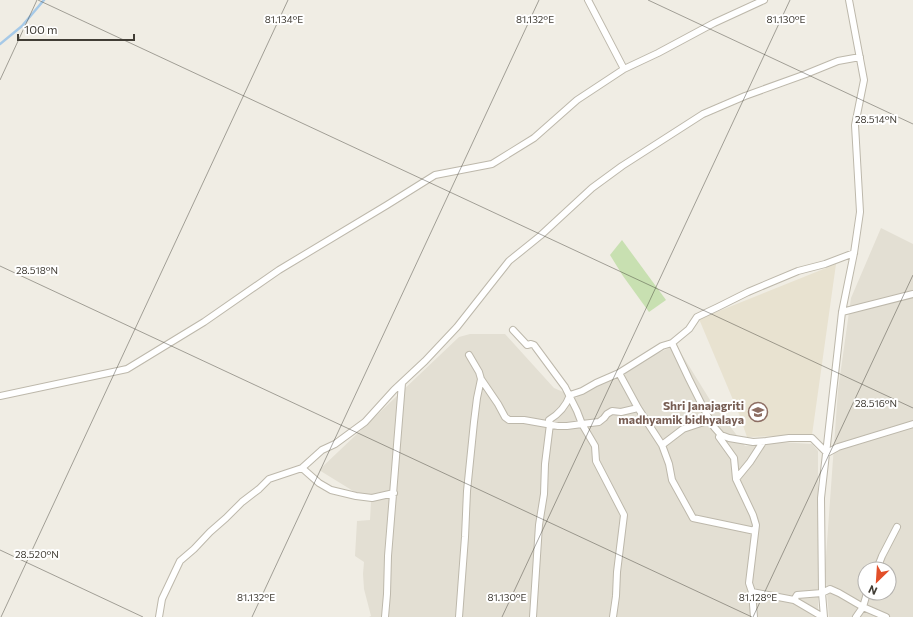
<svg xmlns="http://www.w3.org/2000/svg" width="913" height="617" font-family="Commissioner,sans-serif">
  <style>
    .residential { fill: #e3dfd3; fill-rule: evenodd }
    .education { fill: #e8e2d0 }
    .green { fill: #c8e0b1 }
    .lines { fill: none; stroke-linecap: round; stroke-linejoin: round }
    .stream { stroke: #a6c9e7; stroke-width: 2.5 }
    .street-casing { stroke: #bdb8ab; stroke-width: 8 }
    .street { stroke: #fff; stroke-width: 6 }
    .ticks { fill: none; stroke: #413d35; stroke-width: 1; stroke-opacity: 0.45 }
    .labels { text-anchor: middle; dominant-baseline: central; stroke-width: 4; stroke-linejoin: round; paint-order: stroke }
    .education-label { font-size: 12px; font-weight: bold; fill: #785e54; stroke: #fff; text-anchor: end }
    .ticks-label { font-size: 10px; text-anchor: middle; fill: #413d35; stroke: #fff; stroke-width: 4; stroke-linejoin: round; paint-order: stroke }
  </style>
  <rect width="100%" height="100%" fill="#f0ede4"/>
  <path class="residential" d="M 881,228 L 913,244 L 913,617 L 829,617 L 825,570 L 838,390 L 851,298 ZM 865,569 L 889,569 L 889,593 L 865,593 Z
    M 470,334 L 505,334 L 554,388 L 577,398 L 576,396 L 649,357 L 676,345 L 710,400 L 745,446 L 780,442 L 812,444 L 818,451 L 818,617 L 369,617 L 371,616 L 364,589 L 363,574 L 364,562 L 355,556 L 357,521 L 370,520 L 371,502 L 319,470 L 459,337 Z"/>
  <path class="education" d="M 836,264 L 812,435 L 747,437 L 739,414 L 699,319 Z"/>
  <path class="green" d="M 622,240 L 666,300 L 649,312 L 623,276 L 610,255 Z"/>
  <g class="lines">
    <path class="stream" d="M 0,44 L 22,26 L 44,0"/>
    <g class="street-casing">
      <path id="street" d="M 624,69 L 658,53 L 714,23 L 764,0
        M 842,312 L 913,294
        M 672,343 L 689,379 L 707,415 L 714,427 L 721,435 L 729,438 L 753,442 L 766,441 L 789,438 L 812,438 L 827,453 L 838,447 L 913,424
        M 619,373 L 638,408 L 662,445
        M 481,379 L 498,404 L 505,417 L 509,420 L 524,420 L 558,426 L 567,426 L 582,424 L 577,411 L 565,387 L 534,345 L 531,344 L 527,345 L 513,330
        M 570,395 L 582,391 L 596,383 L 619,373 L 662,346 L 672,343 L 689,329 L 697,317 L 718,307 L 748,292 L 798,271 L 825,264 L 854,253
        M 0,396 L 127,369 L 204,322 L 279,270 L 387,205 L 435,175 L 492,164 L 534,138 L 577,100 L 624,69 L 588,0
        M 710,420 L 683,429 L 662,445 L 669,464 L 672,480 L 693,518 L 755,531
        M 721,435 L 719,437 L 734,458 L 736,479
        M 394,493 L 372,498 L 356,496 L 331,490 L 319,483 L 302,468 L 322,450 L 335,444 L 365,422 L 394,390 L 425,361 L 457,327 L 509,261 L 540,236 L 592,188 L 622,166 L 703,114 L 745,96 L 806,74 L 838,61 L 860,57
        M 877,569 L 882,556 L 897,527
        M 752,592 L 794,600 L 797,595 L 822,593 L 830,589 L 839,593 L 863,607 L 886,617
        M 794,600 L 823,617
        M 159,617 L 162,599 L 180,561 L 194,549 L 210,532 L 226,518 L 242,502 L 259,489 L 269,479 L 302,468
        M 385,617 L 387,594 L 388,556 L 402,383
        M 459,617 L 465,537 L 467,491 L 474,422 L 477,398 L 481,379 L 479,372 L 469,355
        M 533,617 L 539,525 L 544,494 L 545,464 L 550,424 L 549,420 C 559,414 566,406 570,395
        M 613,617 L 616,596 L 617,572 L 624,515 L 596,461 L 595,446 L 582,424 L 599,422 L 604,418 L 607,414 L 612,411 L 621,412 L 638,408
        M 754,617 L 752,592 L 749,583 L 756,525 L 753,515 L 736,479 L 750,462 L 763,442
        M 824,617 L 822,593 L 821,498 L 842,312 L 854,253 L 860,212 L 855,125 L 864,80 L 849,0
        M 856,617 L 863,607 L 867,593"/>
    </g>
    <use href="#street" class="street"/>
  </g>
  <path class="ticks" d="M 38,0 L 913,408M 648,0 L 913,124M 0,80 L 37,0M 0,266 L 752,617M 0,550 L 143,617M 1,617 L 288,0M 252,617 L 539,0M 502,617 L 790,0M 753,617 L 913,275"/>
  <defs>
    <g id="school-ring" transform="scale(1)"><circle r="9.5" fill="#fff" stroke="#8d6e63" stroke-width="1.5"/><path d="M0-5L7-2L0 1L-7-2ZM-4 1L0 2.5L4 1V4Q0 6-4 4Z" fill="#8d6e63"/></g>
  </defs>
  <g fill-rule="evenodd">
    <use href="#school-ring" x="758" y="412"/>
  </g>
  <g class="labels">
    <g class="education-label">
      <text x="744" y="405">Shri Janajagriti<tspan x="744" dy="14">madhyamik bidhyalaya</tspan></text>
    </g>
  </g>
  <g class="ticks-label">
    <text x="284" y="23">81.134°E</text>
    <text x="535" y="23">81.132°E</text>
    <text x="786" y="23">81.130°E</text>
    <text x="876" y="123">28.514°N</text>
    <text x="37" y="274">28.518°N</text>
    <text x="876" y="407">28.516°N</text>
    <text x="37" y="558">28.520°N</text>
    <text x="507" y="601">81.130°E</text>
    <text x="256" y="601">81.132°E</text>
    <text x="758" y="601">81.128°E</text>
  </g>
  <g transform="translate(877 581) rotate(205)"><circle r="19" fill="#ffffff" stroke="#b3b1ae"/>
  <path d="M0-3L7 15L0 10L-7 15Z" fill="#e24f29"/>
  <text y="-6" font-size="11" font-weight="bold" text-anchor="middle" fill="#413d35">N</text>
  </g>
  <path d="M18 34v6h116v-6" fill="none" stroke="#413d35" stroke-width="2"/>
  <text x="24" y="34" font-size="12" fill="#413d35" stroke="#ffffff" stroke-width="3" paint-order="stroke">100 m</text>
</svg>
